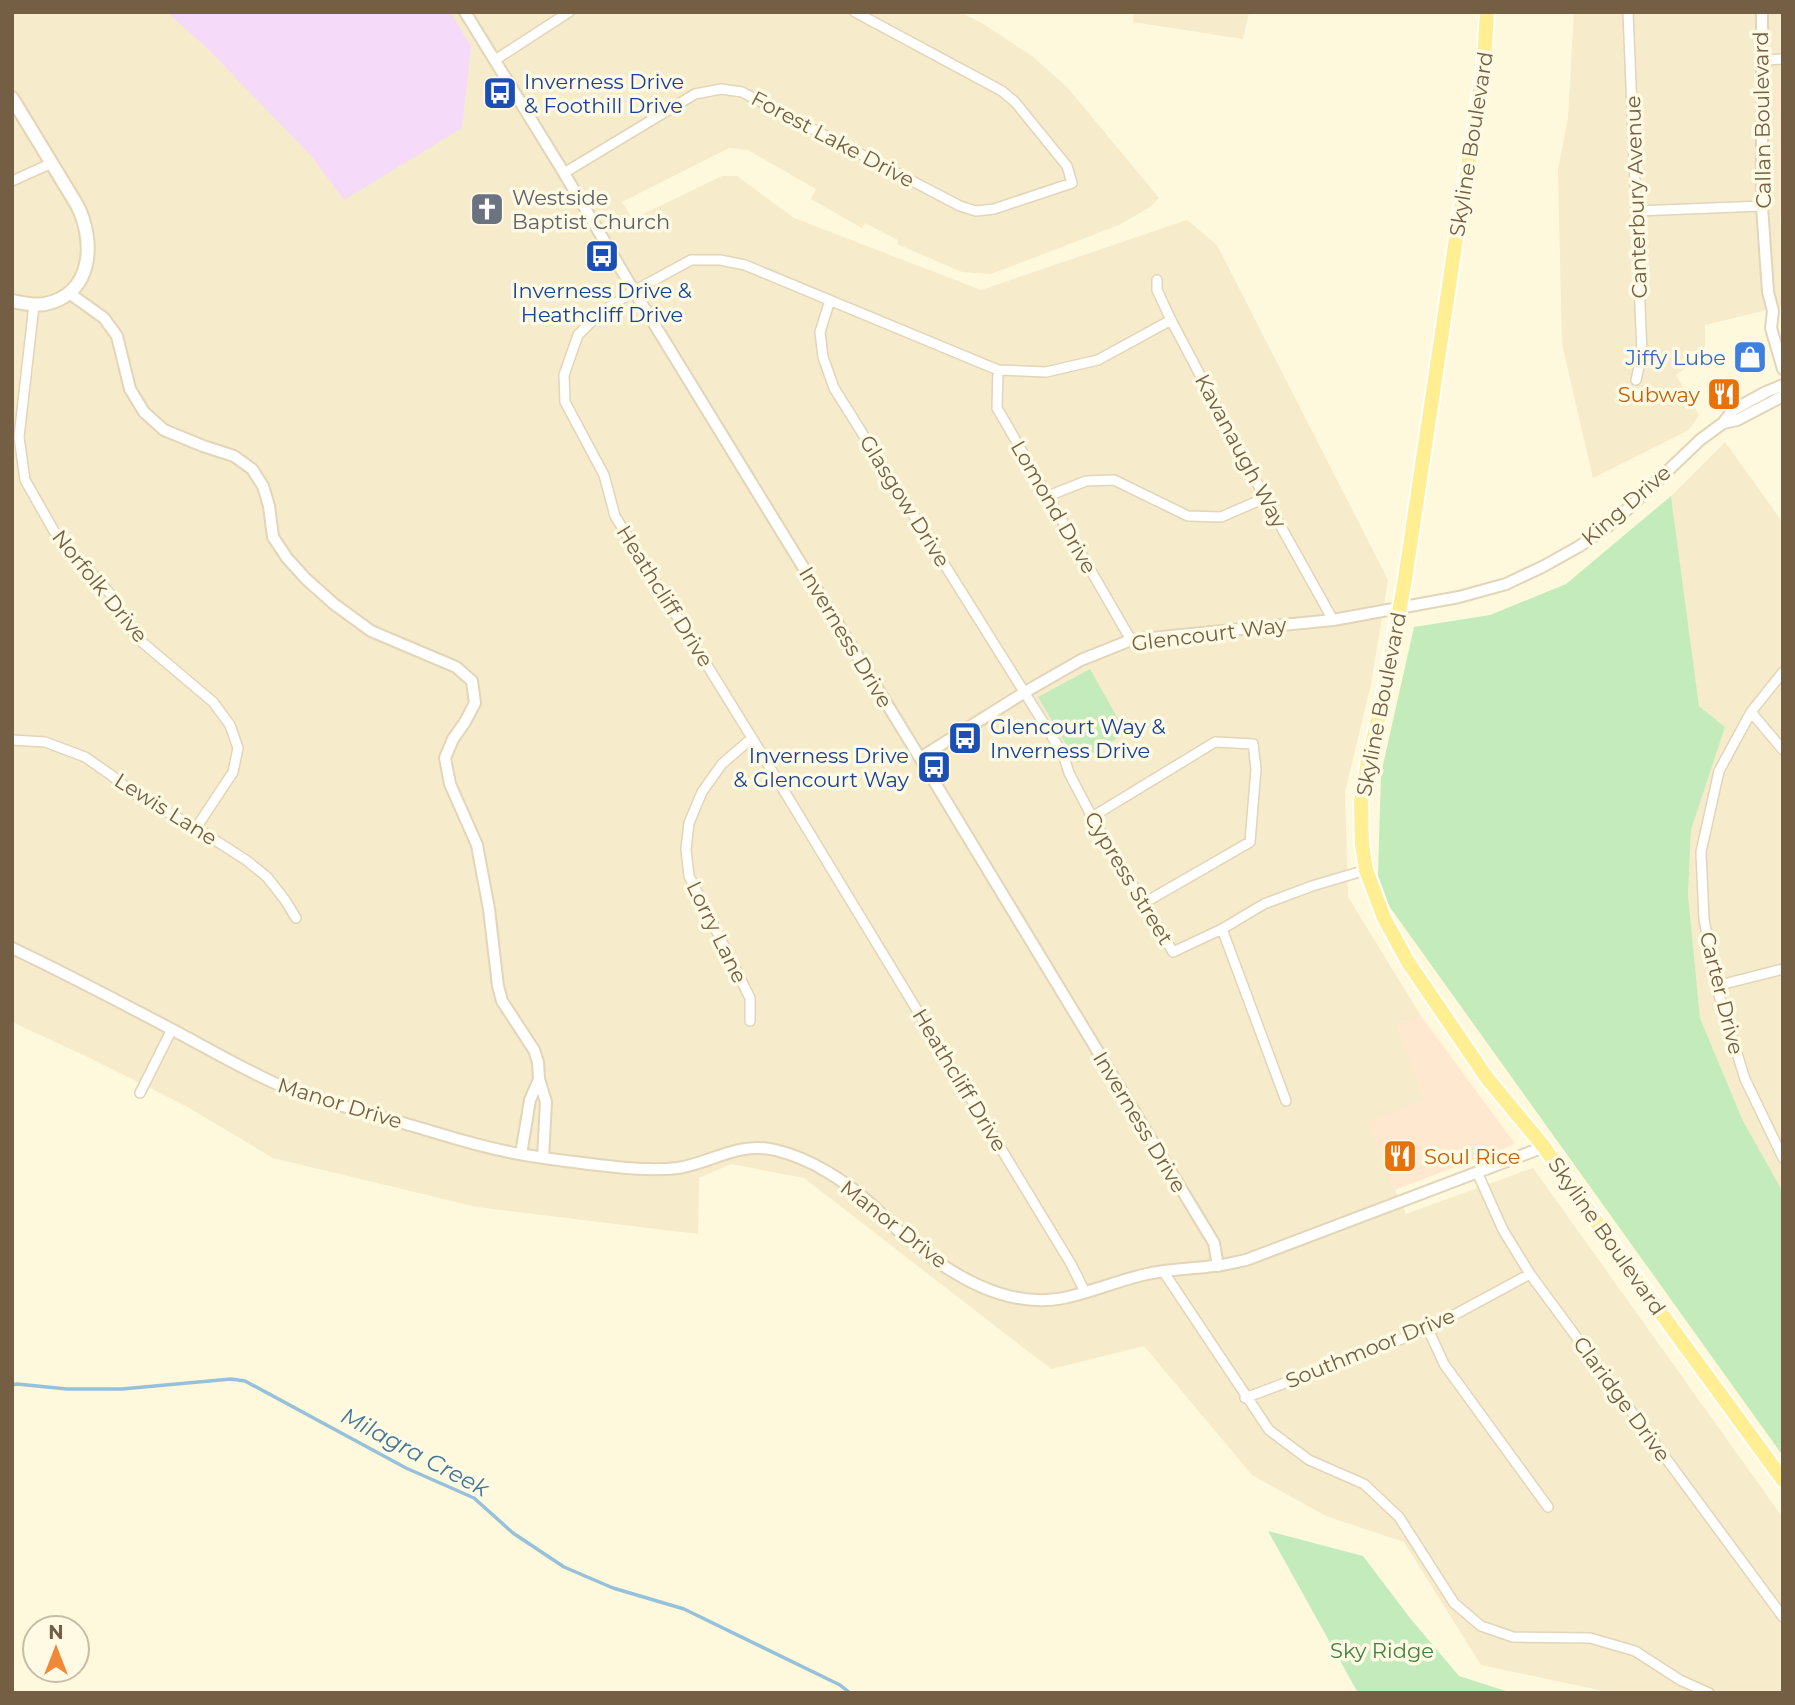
<svg xmlns="http://www.w3.org/2000/svg" width="1795" height="1705" font-family="Montserrat,sans-serif">
  <style>
    .residential { fill: #f6ebca }
    .commercial { fill: #ffe8cf }
    .education { fill: #f5daf9 }
    .green { fill: #c4ebbb }
    .lines { fill: none; stroke-linecap: round; stroke-linejoin: round }
    .stream { stroke: #96c1da; stroke-width: 3.5 }
    .minor-casing { stroke: #e2d5b8; stroke-width: 12 }
    .tertiary-casing { stroke: #e2d5b8; stroke-width: 14 }
    .secondary-casing { stroke: #e4d5b3; stroke-width: 16 }
    .primary-casing { stroke: #fff; stroke-width: 18 }
    .minor { stroke: #fff; stroke-width: 9 }
    .tertiary { stroke: #fff; stroke-width: 10 }
    .secondary { stroke: #fff; stroke-width: 12 }
    .primary { stroke: #ffee92; stroke-width: 14 }
    .labels { text-anchor: middle; dominant-baseline: central; stroke-width: 7; stroke-linejoin: round; paint-order: stroke }
    .transit-label { font-size: 21px; fill: #164399; stroke: #fffae4; text-anchor: start }
    .street-label { font-size: 21px; fill: #745f44; stroke: #fffae4 }
    .worship-label { font-size: 21px; fill: #5b616d; stroke: #fffae4; text-anchor: start }
    .shop-label { font-size: 21px; fill: #366cbe; stroke: #fffae4; text-anchor: end }
    .food-label { font-size: 21px; fill: #c56008; stroke: #fffae4; text-anchor: end }
    .park-label { font-size: 21px; fill: #43813e; stroke: #fffae4 }
    .water-label { font-size: 23px; font-style: italic; fill: #417798; stroke: #fffae4 }
  </style>
  <rect width="100%" height="100%" fill="#fef8dc"/>
  <path class="residential" d="M 12,12 L 960,12 L 985,25 L 1033,57 L 1067,87 L 1159,198 L 1150,207 L 1119,225 L 991,274 L 962,272 L 897,244 L 898,240 L 865,223 L 862,228 L 811,199 L 816,189 L 748,150 L 729,148 L 622,202 L 633,219 L 722,176 L 737,176 L 794,218 L 981,290 L 1187,220 L 1217,245 L 1388,580 L 1371,684 L 1345,792 L 1348,897 L 1421,1016 L 1397,1025 L 1425,1100 L 1370,1122 L 1395,1190 L 1406,1214 L 1533,1168 L 1783,1518 L 1783,1693 L 1604,1693 L 1599,1690 L 1481,1665 L 1404,1542 L 1326,1516 L 1252,1475 L 1144,1346 L 1051,1369 L 804,1178 L 731,1164 L 699,1178 L 698,1234 L 477,1207 L 273,1158 L 186,1106 L 88,1057 L 12,1022 Z
    M 1134,12 L 1249,12 L 1243,39 L 1133,22 Z
    M 1574,12 L 1783,12 L 1783,77 L 1776,84 L 1783,306 L 1705,325 L 1705,354 L 1676,375 L 1699,415 L 1689,430 L 1593,478 L 1562,344 L 1558,170 L 1568,118 Z
    M 1725,442 L 1783,523 L 1783,1192 L 1743,1121 L 1700,1018 L 1688,894 L 1691,830 L 1725,727 L 1699,706 L 1671,496 Z"/>
  <path class="commercial" d="M 1783,77 L 1783,286 L 1776,84 Z
    M 1421,1016 L 1515,1144 L 1395,1190 L 1369,1122 L 1424,1100 L 1397,1025 Z"/>
  <path class="education" d="M 167,12 L 450,12 L 471,46 L 462,128 L 344,200 L 313,158 L 207,48 Z"/>
  <path class="green" d="M 1671,496 L 1699,706 L 1725,727 L 1691,830 L 1688,894 L 1700,1018 L 1743,1121 L 1783,1192 L 1783,1456 L 1389,906 L 1378,876 L 1381,774 L 1414,627 L 1490,615 L 1566,584 Z
    M 1090,669 L 1126,733 L 1077,763 L 1038,697 Z
    M 1268,1531 L 1363,1556 L 1410,1618 L 1459,1676 L 1506,1691 L 1517,1693 L 1358,1693 Z"/>
  <g class="lines">
    <path class="stream" d="M 12,1385 L 17,1384 L 67,1389 L 122,1389 L 231,1379 L 245,1381 L 406,1468 L 474,1498 L 513,1533 L 564,1567 L 613,1588 L 684,1609 L 840,1685 L 850,1693"/>
    <g class="minor-casing">
      <path id="minor" d="M 1628,12 L 1642,354 L 1636,380
        M 495,60 L 569,12
        M 1761,60 L 1783,59
        M 564,173 L 695,94 L 721,89 L 742,92 L 960,206 L 976,211 L 994,209 L 1072,183 L 1067,166 L 1015,102 L 1002,91 L 855,12
        M 12,181 L 52,163
        M 1637,211 L 1762,206
        M 1157,280 L 1157,290 L 1171,320 L 1265,498 L 1333,620
        M 830,300 L 820,332 L 823,357 L 834,388 L 1063,754 L 1069,773 L 1092,817 L 1173,952 L 1222,929 L 1264,904 L 1312,886 L 1366,870
        M 34,305 L 19,437 L 25,480 L 54,531 L 113,597 L 136,637 L 213,702 L 230,725 L 238,748 L 233,772 L 196,828
        M 998,370 L 997,408 L 1131,640
        M 1048,496 L 1086,481 L 1114,480 L 1188,516 L 1221,517 L 1265,498
        M 1783,672 L 1751,712 L 1719,771 L 1701,852 L 1704,919 L 1716,986 L 1745,1079 L 1783,1158
        M 1751,712 L 1783,750
        M 12,740 L 45,742 L 85,757 L 111,775 L 133,793 L 196,828 L 246,860 L 267,877 L 285,900 L 296,918
        M 1092,817 L 1215,742 L 1253,744 L 1256,769 L 1250,842 L 1144,903
        M 1222,929 L 1286,1101
        M 1716,986 L 1783,969
        M 750,1021 L 750,998 L 689,876 L 686,849 L 689,823 L 702,792 L 722,764 L 752,738
        M 140,1093 L 172,1029
        M 1477,1172 L 1503,1230 L 1530,1274 L 1783,1617
        M 1163,1271 L 1269,1430 L 1309,1460 L 1364,1484 L 1399,1517 L 1454,1603 L 1481,1626 L 1513,1637 L 1590,1638 L 1635,1651 L 1680,1680 L 1709,1693
        M 1085,1292 L 1071,1264 L 752,738 L 615,516 L 604,475 L 565,402 L 564,375 L 578,335 L 600,313 L 634,291 L 691,260 L 720,260 L 745,265 L 998,370 L 1046,372 L 1098,360 L 1171,320
        M 1428,1329 L 1444,1364 L 1548,1507
        M 1245,1398 L 1428,1329 L 1530,1274"/>
    </g>
    <g class="tertiary-casing">
      <path id="tertiary" d="M 465,12 L 564,173 L 634,291 L 920,758 L 1214,1243 L 1218,1266
        M 1762,12 L 1762,206 L 1768,292 L 1773,311 L 1771,328 L 1783,369
        M 69,293 L 104,318 L 117,336 L 130,389 L 144,412 L 164,430 L 203,446 L 234,456 L 252,469 L 263,486 L 269,506 L 273,537 L 287,558 L 306,579 L 334,604 L 371,631 L 456,667 L 472,681 L 475,703 L 465,722 L 453,739 L 445,758 L 450,784 L 477,845 L 489,909 L 498,986 L 502,1001 L 534,1050 L 538,1062 L 539,1079 L 546,1102 L 543,1158
        M 1723,423 L 1737,420 L 1783,396
        M 920,758 L 1025,692 L 1081,660 L 1131,640 L 1333,620 L 1459,597 L 1506,584 L 1544,566 L 1578,547 L 1606,528 L 1632,505 L 1700,440 L 1723,423 L 1733,410 L 1766,392 L 1783,385
        M 12,948 C 67,974 120,1002 173,1030 C 205,1047 236,1065 268,1080 C 304,1097 344,1106 382,1117 C 429,1130 477,1147 525,1155 C 549,1159 573,1162 598,1165 C 624,1168 651,1171 678,1168 C 711,1163 739,1141 775,1150 C 810,1158 846,1181 873,1206 C 883,1215 892,1225 902,1234 C 945,1271 1003,1310 1064,1298 C 1092,1292 1119,1280 1147,1274 C 1169,1269 1191,1269 1214,1266 C 1225,1265 1236,1262 1246,1260 L 1544,1147
        M 521,1154 L 530,1100 L 539,1079"/>
    </g>
    <g class="secondary-casing">
      <path id="secondary" d="M 12,98 L 77,205 C 95,240 94,294 45,304 C 34,306 23,303 12,301"/>
    </g>
    <g class="primary-casing">
      <path id="primary" d="M 1487,12 L 1484,65 L 1479,100 L 1456,239 L 1405,579 L 1385,688 L 1367,767 L 1361,802 L 1362,844 L 1366,870 L 1384,918 L 1408,962 L 1487,1078 L 1544,1147 L 1634,1276 L 1783,1480"/>
    </g>
    <use href="#minor" class="minor"/>
    <use href="#tertiary" class="tertiary"/>
    <use href="#secondary" class="secondary"/>
    <use href="#primary" class="primary"/>
  </g>
  <defs>
    <g id="bus-square" transform="scale(1.75)"><rect x="-9" y="-9" width="18" height="18" rx="4" fill="#1a4fb4" stroke="#fffae4"/><path d="M-5-6H5V4H4V6H2V4H-2V6H-4V4H-5ZM-3.5-4V0h7V-4ZM-3.5 1.2v1.5H-2V1.2ZM2 1.2v1.5H3.5V1.2Z" fill="#fff"/></g>
    <g id="church-square" transform="scale(1.75)"><rect x="-9" y="-9" width="18" height="18" rx="4" fill="#6b7280" stroke="#fffae4"/><path d="M-1.2-6h2.4v3.5h3.3v2.4h-3.3V6h-2.4V-.1h-3.3v-2.4h3.3Z" fill="#fff"/></g>
    <g id="shop-square" transform="scale(1.75)"><rect x="-9" y="-9" width="18" height="18" rx="4" fill="#3f7fe0" stroke="#fffae4"/><path d="M-5-2.5h2.3a2.7 3.5 0 0 1 5.4 0H5L5.5 6h-11ZM-1.5-2.5h3a1.5 2.3 0 0 0-3 0Z" fill="#fff"/></g>
    <g id="restaurant-square" transform="scale(1.75)"><rect x="-9" y="-9" width="18" height="18" rx="4" fill="#e8710a" stroke="#fffae4"/><path d="M-5-6h1v4h1v-4h1v4h1v-4h1v5L-1.5 .5V6h-2V.5L-5-1ZM5-6V6H3V1.5H1.5Q1.5-4 5-6Z" fill="#fff"/></g>
  </defs>
  <g fill-rule="evenodd">
    <use href="#bus-square" x="500" y="93"/>
    <use href="#church-square" x="487" y="209"/>
    <use href="#bus-square" x="602" y="256"/>
    <use href="#shop-square" x="1750" y="357"/>
    <use href="#restaurant-square" x="1724" y="394"/>
    <use href="#bus-square" x="965" y="738"/>
    <use href="#bus-square" x="934" y="767"/>
    <use href="#restaurant-square" x="1400" y="1156"/>
  </g>
  <g class="labels">
    <g class="transit-label">
      <text x="524" y="81">Inverness Drive<tspan x="524" dy="24">&amp; Foothill Drive</tspan></text>
      <text x="602" y="290" text-anchor="middle">Inverness Drive &amp;<tspan x="602" dy="24">Heathcliff Drive</tspan></text>
      <text x="990" y="726">Glencourt Way &amp;<tspan x="990" dy="24">Inverness Drive</tspan></text>
      <text x="909" y="755" text-anchor="end">Inverness Drive<tspan x="909" dy="24">&amp; Glencourt Way</tspan></text>
    </g>
    <g class="street-label">
      <text transform="translate(1762 120) rotate(-91)">Callan Boulevard</text>
      <text transform="translate(833 139) rotate(28)">Forest Lake Drive</text>
      <text transform="translate(1471 144) rotate(-81)">Skyline Boulevard</text>
      <text transform="translate(1636 197) rotate(-92)">Canterbury Avenue</text>
      <text transform="translate(1241 451) rotate(62)">Kavanaugh Way</text>
      <text transform="translate(905 501) rotate(58)">Glasgow Drive</text>
      <text transform="translate(1626 505) rotate(-41)">King Drive</text>
      <text transform="translate(1054 507) rotate(60)">Lomond Drive</text>
      <text transform="translate(100 586) rotate(51)">Norfolk Drive</text>
      <text transform="translate(665 596) rotate(58)">Heathcliff Drive</text>
      <text transform="translate(1209 634) rotate(-7)">Glencourt Way</text>
      <text transform="translate(846 637) rotate(59)">Inverness Drive</text>
      <text transform="translate(1381 704) rotate(-79)">Skyline Boulevard</text>
      <text transform="translate(166 809) rotate(32)">Lewis Lane</text>
      <text transform="translate(1129 878) rotate(59)">Cypress Street</text>
      <text transform="translate(717 932) rotate(64)">Lorry Lane</text>
      <text transform="translate(1722 993) rotate(76)">Carter Drive</text>
      <text transform="translate(960 1080) rotate(59)">Heathcliff Drive</text>
      <text transform="translate(340 1103) rotate(17)">Manor Drive</text>
      <text transform="translate(1140 1122) rotate(59)">Inverness Drive</text>
      <text transform="translate(894 1224) rotate(38)">Manor Drive</text>
      <text transform="translate(1607 1236) rotate(55)">Skyline Boulevard</text>
      <text transform="translate(1370 1348) rotate(-22)">Southmoor Drive</text>
      <text transform="translate(1622 1399) rotate(54)">Claridge Drive</text>
    </g>
    <g class="worship-label">
      <text x="512" y="197">Westside<tspan x="512" dy="24">Baptist Church</tspan></text>
    </g>
    <g class="shop-label">
      <text x="1726" y="357">Jiffy Lube</text>
    </g>
    <g class="food-label">
      <text x="1700" y="394">Subway</text>
      <text x="1424" y="1156" text-anchor="start">Soul Rice</text>
    </g>
    <g class="park-label">
      <text x="1382" y="1650">Sky Ridge</text>
    </g>
    <g class="water-label">
      <text transform="translate(415 1452) rotate(28)">Milagra Creek</text>
    </g>
  </g>
  <rect width="1795" height="1705" fill="none" stroke="#745f44" stroke-width="28"/>
  <g transform="translate(56 1649)"><circle r="33" fill="#fffae4" stroke="#c7bca4" stroke-width="2"/>
  <path d="M0-5L12 26L0 18L-12 26Z" fill="#f18938"/>
  <text y="-10" font-size="19" font-weight="bold" text-anchor="middle" fill="#745f44">N</text>
  </g>
</svg>
